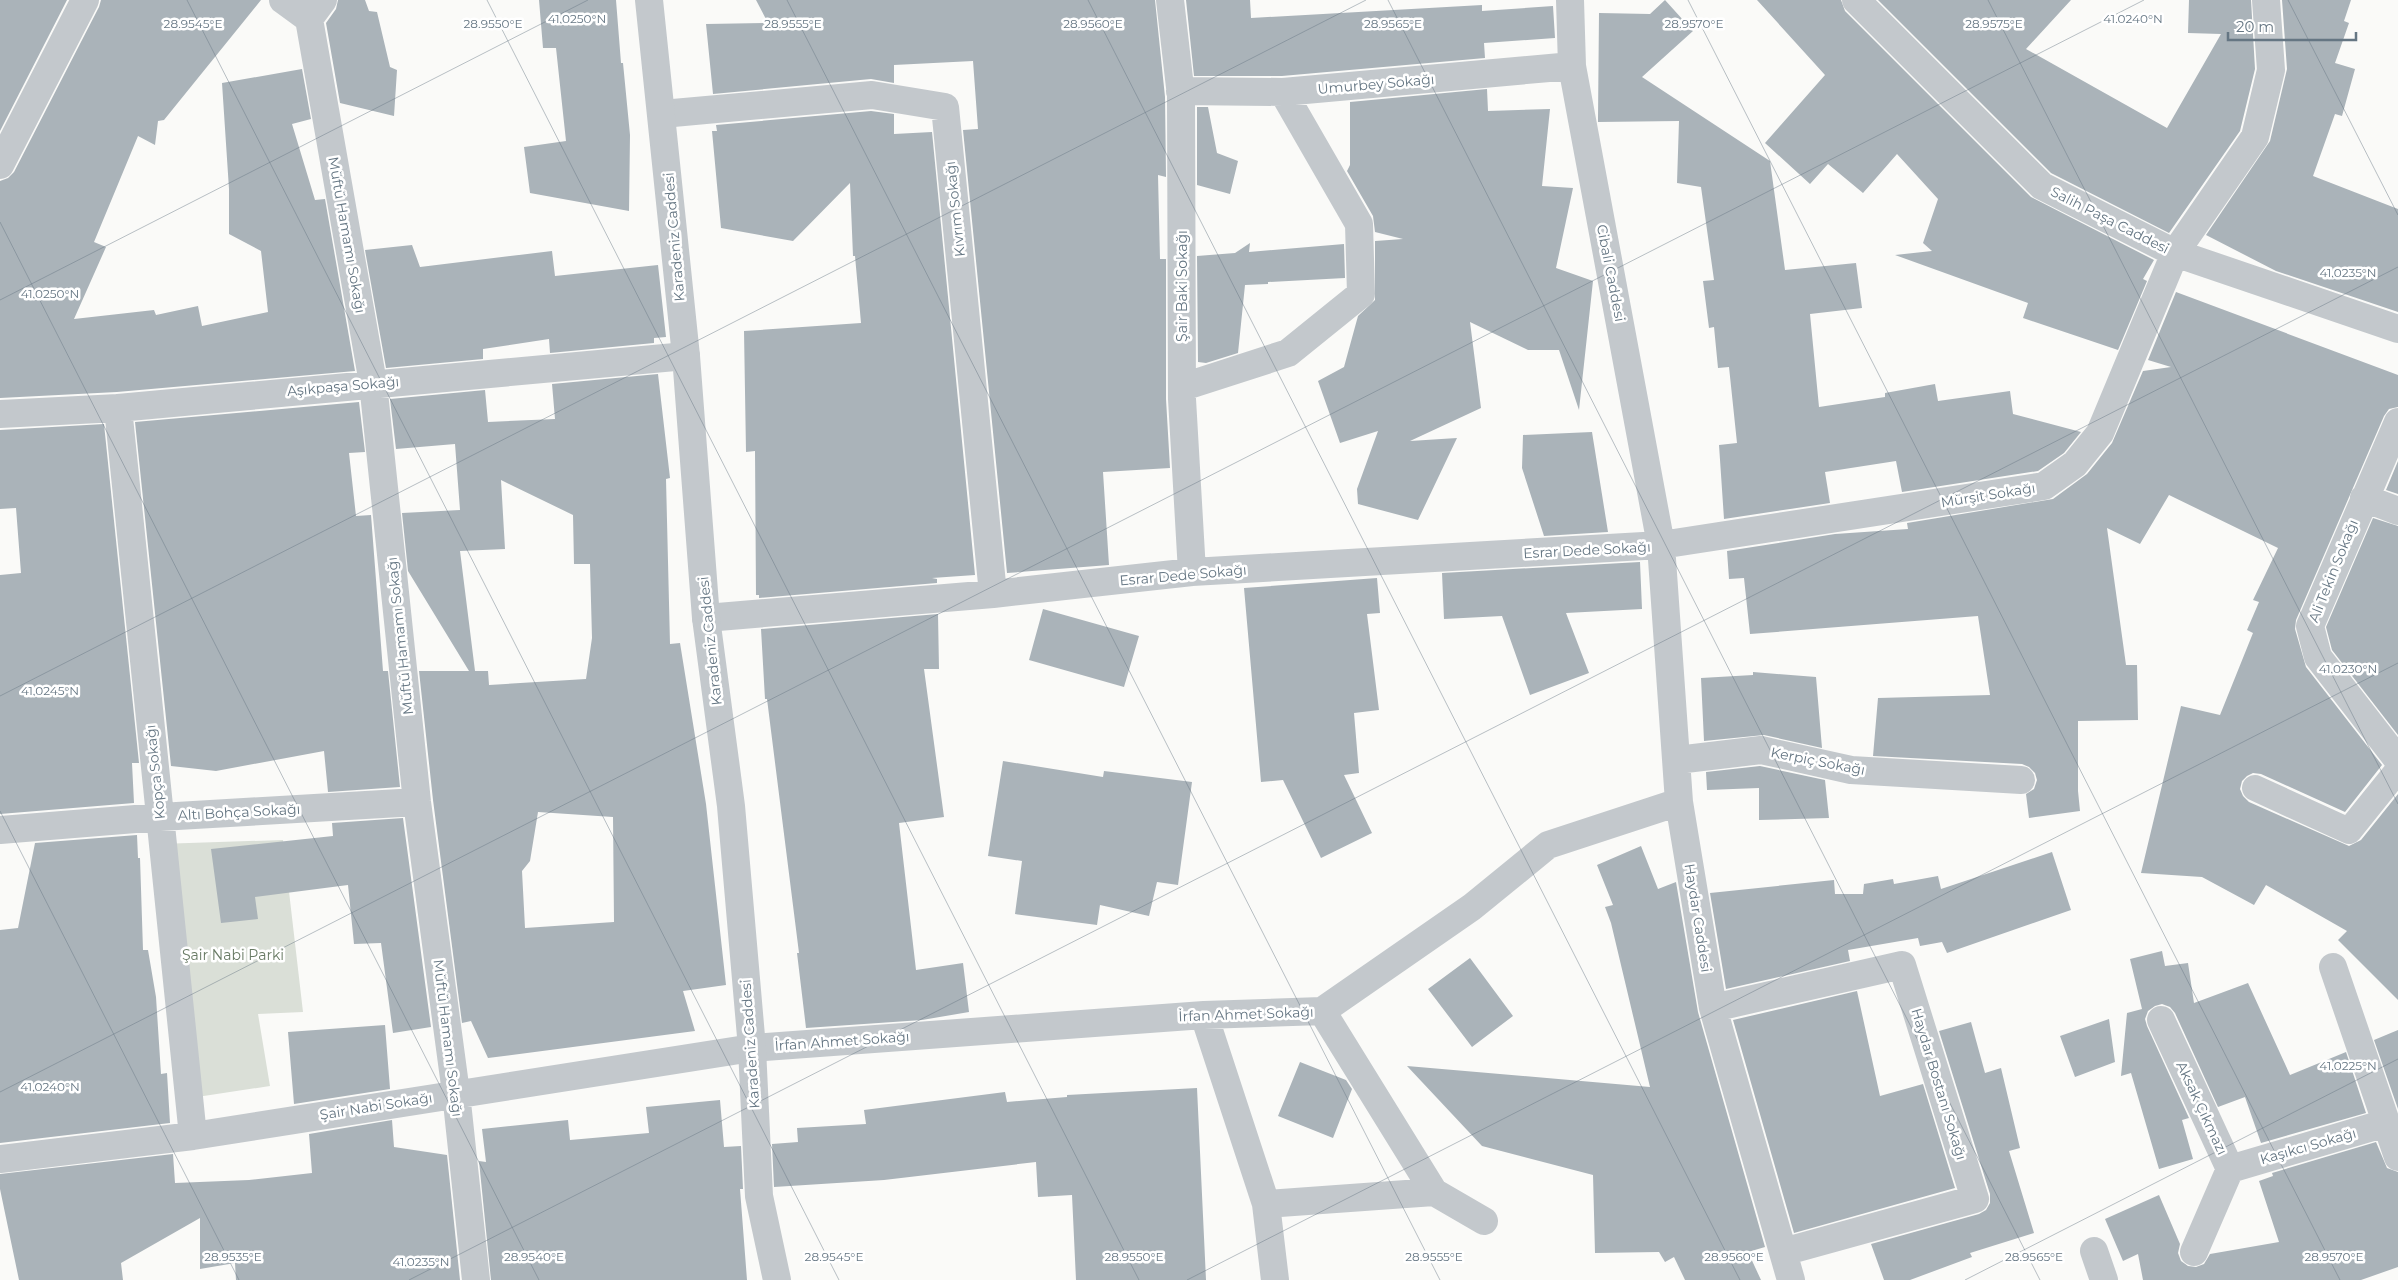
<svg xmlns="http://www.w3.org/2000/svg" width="2398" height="1280" font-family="Montserrat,sans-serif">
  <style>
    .green { fill: #dadfd7 }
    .building { fill: #aab3b9; fill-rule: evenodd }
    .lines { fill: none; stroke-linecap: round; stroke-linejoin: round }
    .pedestrian { stroke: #c3c8cc; stroke-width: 26 }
    .minor { stroke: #c3c8cc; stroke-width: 28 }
    .tertiary { stroke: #c3c8cc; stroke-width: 28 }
    .ticks { fill: none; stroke: #657683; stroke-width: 1; stroke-opacity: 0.45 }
    .labels { text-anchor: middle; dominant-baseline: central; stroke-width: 5; stroke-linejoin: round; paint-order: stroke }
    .street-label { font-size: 14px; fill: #657683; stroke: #fff }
    .park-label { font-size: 14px; fill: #687a64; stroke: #fff }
    .ticks-label { font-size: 12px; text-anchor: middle; fill: #657683; stroke: #fff; stroke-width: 5; stroke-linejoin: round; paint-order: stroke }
  </style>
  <rect width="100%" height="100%" fill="#fafaf8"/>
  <path class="green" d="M 283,840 L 303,1012 L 258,1014 L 270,1086 L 184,1099 L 159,844 Z"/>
  <path class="building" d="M 0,0 L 67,0 L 0,131 Z
    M 101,0 L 261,0 L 164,120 L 158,121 L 155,145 L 138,136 L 94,242 L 106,247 L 74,319 L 154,310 L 156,315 L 198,306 L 202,326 L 268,312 L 261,251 L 229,234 L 229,189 L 222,83 L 302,69 L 311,119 L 292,124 L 315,200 L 325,199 L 355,371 L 117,392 L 0,398 L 0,181 L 8,178 L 14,172 L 99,7 Z
    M 338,0 L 365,0 L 369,11 L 377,12 L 390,67 L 397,70 L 394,116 L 340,103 L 326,23 L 336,9 Z
    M 539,0 L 616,0 L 621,63 L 623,63 L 630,135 L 629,211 L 530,193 L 524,147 L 566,141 L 556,48 L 543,48 Z
    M 756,0 L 1155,0 L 1165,97 L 1166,177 L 1158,175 L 1160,259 L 1166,259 L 1166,399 L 1170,468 L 1103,472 L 1109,565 L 1007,573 L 963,130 L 978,129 L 973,61 L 894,65 L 894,83 L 871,79 L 713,94 L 706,24 L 768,23 Z
    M 1186,0 L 1250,0 L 1251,18 L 1482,5 L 1482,11 L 1553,6 L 1555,38 L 1484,43 L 1485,58 L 1282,76 L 1194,76 Z
    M 1665,0 L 1693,31 L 1642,77 L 1770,161 L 1785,270 L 1856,263 L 1862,308 L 1810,314 L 1819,407 L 1885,397 L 1885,393 L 1935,384 L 1938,401 L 2010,391 L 2013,414 L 2081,432 L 2064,453 L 2038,471 L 1902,492 L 1896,461 L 1825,472 L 1830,503 L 1724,519 L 1719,445 L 1737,443 L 1729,367 L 1718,368 L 1714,327 L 1709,328 L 1703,281 L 1714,280 L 1701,187 L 1677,183 L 1679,121 L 1598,122 L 1598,118 L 1599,13 L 1650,14 Z
    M 1757,0 L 1841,0 L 1845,11 L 2031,197 L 2154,260 L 2143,279 L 2147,281 L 2118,350 L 2023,318 L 2028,303 L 1895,255 L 1932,251 L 1923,243 L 1938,199 L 1897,154 L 1863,193 L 1828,164 L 1810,184 L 1765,143 L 1825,75 Z
    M 1878,0 L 2071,0 L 2026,49 L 2167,128 L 2221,34 L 2188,33 L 2189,0 L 2251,0 L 2255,69 L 2240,131 L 2169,233 L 2051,173 Z
    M 2282,0 L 2351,0 L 2344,21 L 2349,23 L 2335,63 L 2355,69 L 2342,116 L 2335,114 L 2313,176 L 2398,209 L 2398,312 L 2276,271 L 2206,235 L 2270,141 L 2287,69 Z
    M 1487,89 L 1488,111 L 1550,109 L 1542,186 L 1573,188 L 1556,268 L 1593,281 L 1579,410 L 1559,350 L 1528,350 L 1470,322 L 1481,408 L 1410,441 L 1457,438 L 1418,520 L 1358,504 L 1357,489 L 1378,431 L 1340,443 L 1318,381 L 1344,367 L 1358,316 L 1375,300 L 1375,241 L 1403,239 L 1375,232 L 1373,216 L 1347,171 L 1350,165 L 1350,102 Z
    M 1197,107 L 1208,107 L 1217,153 L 1238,161 L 1230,194 L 1197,185 Z
    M 871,111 L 894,114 L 894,134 L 932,132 L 975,575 L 932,578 L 937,579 L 937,583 L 759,598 L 759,595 L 756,595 L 755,451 L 746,452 L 744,331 L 861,323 L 855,256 L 853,256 L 850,183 L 793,241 L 721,228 L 712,131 L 717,131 L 716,125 Z
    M 1250,243 L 1249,252 L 1344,244 L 1345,278 L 1268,282 L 1268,284 L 1245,285 L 1238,353 L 1206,363 L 1198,362 L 1197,256 L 1235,253 Z
    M 412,245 L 420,267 L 552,251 L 555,276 L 658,265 L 666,337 L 654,338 L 654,343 L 550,353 L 549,339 L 483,349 L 483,359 L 386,368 L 365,250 Z
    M 2176,292 L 2398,375 L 2398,407 L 2389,409 L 2384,416 L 2296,620 L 2295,629 L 2306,667 L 2382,765 L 2345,812 L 2261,774 L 2253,773 L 2247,776 L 2242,781 L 2240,789 L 2243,796 L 2249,802 L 2349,846 L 2361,840 L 2398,794 L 2398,1000 L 2338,940 L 2347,931 L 2266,885 L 2254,905 L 2202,877 L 2141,873 L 2181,706 L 2220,715 L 2253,633 L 2247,630 L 2259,602 L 2253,600 L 2278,548 L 2169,495 L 2140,544 L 2107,528 L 2126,665 L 2137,665 L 2138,720 L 2078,721 L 2078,791 L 2080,811 L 2029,818 L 2026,794 L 2034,789 L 2037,780 L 2035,773 L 2029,767 L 2022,764 L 1873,756 L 1878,698 L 1990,695 L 1978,616 L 1750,634 L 1744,578 L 1729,579 L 1727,551 L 1835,534 L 1908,529 L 1907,523 L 2053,499 L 2087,474 L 2112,443 L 2143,371 L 2171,367 L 2148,360 Z
    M 658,374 L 670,478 L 666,479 L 670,644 L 680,643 L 706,804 L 726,985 L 683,991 L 695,1031 L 488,1058 L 471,1021 L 462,1023 L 433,800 L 419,671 L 469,671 L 408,571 L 402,513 L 460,510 L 455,444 L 396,449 L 390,399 L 485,390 L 488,422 L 555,419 L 552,384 ZM 501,480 L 573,515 L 574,564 L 590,564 L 592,638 L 586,679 L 489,685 L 488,671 L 475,671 L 460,551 L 505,549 ZM 538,812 L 613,817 L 614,922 L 525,928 L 522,871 L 530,861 Z
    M 359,402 L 365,452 L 349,453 L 356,516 L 371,515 L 383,671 L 388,671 L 400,787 L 328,792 L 324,751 L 216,771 L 171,766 L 135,422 Z
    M 104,424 L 139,763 L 132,763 L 134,803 L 0,814 L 0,575 L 21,573 L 16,508 L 0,509 L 0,430 Z
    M 1592,432 L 1608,532 L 1544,536 L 1522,468 L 1523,435 Z
    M 2398,461 L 2398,494 L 2386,490 Z
    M 2373,518 L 2398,526 L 2398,735 L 2332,650 L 2326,627 Z
    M 1640,562 L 1642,609 L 1566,613 L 1589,673 L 1530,695 L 1502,616 L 1444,619 L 1442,573 Z
    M 1377,578 L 1380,613 L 1367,614 L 1379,710 L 1354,713 L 1359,773 L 1344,775 L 1372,833 L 1321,858 L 1283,780 L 1261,782 L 1244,588 Z
    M 1043,609 L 1139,636 L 1124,687 L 1029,660 Z
    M 938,614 L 939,669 L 924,669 L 944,817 L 899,823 L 916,970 L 963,963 L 969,1012 L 922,1020 L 806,1028 L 797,953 L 799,953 L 767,699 L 765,699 L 761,629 Z
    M 1753,672 L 1816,677 L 1822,748 L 1764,735 L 1704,741 L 1701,678 L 1753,675 Z
    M 1003,761 L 1103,777 L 1104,771 L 1192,782 L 1178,885 L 1157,882 L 1149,916 L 1100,905 L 1097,925 L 1015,914 L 1022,861 L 988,856 Z
    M 1760,766 L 1825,780 L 1829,818 L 1759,820 L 1759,788 L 1707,790 L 1706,772 Z
    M 403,818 L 431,1027 L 393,1033 L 381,943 L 354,944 L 348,885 L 255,897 L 258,919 L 221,923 L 211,849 L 333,836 L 332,823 Z
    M 137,835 L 138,858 L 140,858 L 143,950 L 148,950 L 156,997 L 161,1074 L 167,1073 L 170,1123 L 0,1143 L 0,930 L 18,928 L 35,843 Z
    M 1641,846 L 1658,889 L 1676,882 L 1698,1012 L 1765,1247 L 1748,1252 L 1761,1280 L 1685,1280 L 1674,1257 L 1665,1262 L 1659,1252 L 1595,1253 L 1593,1175 L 1482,1146 L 1407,1066 L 1650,1087 L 1611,923 L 1605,907 L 1613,905 L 1597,865 Z
    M 2052,852 L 2071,910 L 1947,953 L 1942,942 L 1920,946 L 1918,938 L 1848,950 L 1850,961 L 1726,989 L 1710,893 L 1834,880 L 1835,894 L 1863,894 L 1864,884 L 1893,879 L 1894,884 L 1938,876 L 1941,889 Z
    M 2162,951 L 2165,966 L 2188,963 L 2194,1003 L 2248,983 L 2290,1075 L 2346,1052 L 2366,1113 L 2261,1143 L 2245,1097 L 2218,1107 L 2175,1013 L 2170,1007 L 2162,1004 L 2155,1006 L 2148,1011 L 2145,1019 L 2147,1026 L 2189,1118 L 2182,1120 L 2193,1159 L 2159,1169 L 2131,1073 L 2121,1076 L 2127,1013 L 2142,1009 L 2130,959 Z
    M 1470,958 L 1513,1016 L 1472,1047 L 1428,989 Z
    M 1857,991 L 1880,1096 L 1923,1084 L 1955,1188 L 1794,1233 L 1733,1020 Z
    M 2109,1019 L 2115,1062 L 2075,1077 L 2060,1036 Z
    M 1971,1022 L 1985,1073 L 2001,1068 L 2020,1148 L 2009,1151 L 2034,1233 L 1970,1253 L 1972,1257 L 1910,1280 L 1884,1280 L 1871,1244 L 1979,1214 L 1986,1210 L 1990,1203 L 1990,1194 L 1939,1031 Z
    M 385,1025 L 390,1089 L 294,1104 L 288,1032 Z
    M 2398,1030 L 2398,1109 L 2374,1040 Z
    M 1300,1062 L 1346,1080 L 1352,1089 L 1333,1138 L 1278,1116 Z
    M 1197,1088 L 1206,1280 L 1076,1280 L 1072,1195 L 1038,1197 L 1036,1162 L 884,1180 L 774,1187 L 772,1144 L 798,1142 L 797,1128 L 866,1124 L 864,1110 L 1005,1092 L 1007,1102 L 1067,1097 L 1067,1095 Z
    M 720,1100 L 724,1147 L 741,1146 L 743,1189 L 740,1189 L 747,1280 L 491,1280 L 479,1161 L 486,1162 L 482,1129 L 568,1120 L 570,1140 L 649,1133 L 646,1107 Z
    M 392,1120 L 394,1147 L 447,1155 L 460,1280 L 236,1280 L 235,1263 L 200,1269 L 200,1218 L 121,1263 L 123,1280 L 19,1280 L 0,1189 L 0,1174 L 173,1154 L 175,1183 L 249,1180 L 312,1173 L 309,1134 Z
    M 2376,1142 L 2387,1168 L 2398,1172 L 2398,1267 L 2361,1280 L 2143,1280 L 2138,1254 L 2123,1261 L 2105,1219 L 2159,1195 L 2180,1244 L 2178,1253 L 2181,1261 L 2188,1266 L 2196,1267 L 2204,1264 L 2210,1254 L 2279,1242 L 2259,1181 L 2273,1176 L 2272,1173 Z"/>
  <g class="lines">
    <path class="pedestrian" d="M 2255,788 L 2349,831 L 2398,770"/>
    <path class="minor" d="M 283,0 L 309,19
      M 323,0 L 309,19 L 373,383 L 417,802 L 456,1093 L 476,1280
      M 1170,0 L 1181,96 L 1182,399 L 1192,572
      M 1570,0 L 1572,66 L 1661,545 L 1679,802 L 1713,1008 L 1791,1280
      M 1856,0 L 2042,186 L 2175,253 L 2398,329
      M 1180,91 L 1283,92 L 1572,66
      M 662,114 L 872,95 L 945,107 L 993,594
      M 0,165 L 85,0
      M 1183,387 L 1288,353 L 1361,294 L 1359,224 L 1283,92
      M 118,408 L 193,1136
      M 0,414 L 118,408 L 686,356
      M 2398,422 L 2310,626 L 2318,657 L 2398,760
      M 2364,498 L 2398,511
      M 706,618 L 993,594 L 1192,572 L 1661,545 L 2044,486 L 2075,464 L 2100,433 L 2175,253 L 2255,137 L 2271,70 L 2266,0
      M 1677,760 L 1761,750 L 1851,770 L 2021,780
      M 0,830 L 160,817 L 417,802
      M 2333,967 L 2398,1157
      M 1713,1008 L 1902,965 L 1975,1199 L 1783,1252
      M 1322,1011 L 1434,1192
      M 1204,1015 L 1266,1204 L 1275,1280
      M 2161,1020 L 2230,1169 L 2194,1252
      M 0,1159 L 193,1136 L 752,1048 L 1204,1015 L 1322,1011 L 1472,907 L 1548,845 L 1679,802
      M 2230,1169 L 2386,1123
      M 1266,1204 L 1434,1192 L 1484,1221
      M 2094,1251 L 2104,1280"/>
    <path class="tertiary" d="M 649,0 L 686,356 L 706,618 L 731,806 L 752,1048 L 759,1196 L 777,1280"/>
  </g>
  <path class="ticks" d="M 187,0 L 839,1280M 487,0 L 1139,1280M 787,0 L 1440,1280M 1088,0 L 1740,1280M 1388,0 L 2040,1280M 1688,0 L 2340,1280M 1988,0 L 2398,804M 2288,0 L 2398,215M 0,222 L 539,1280M 0,300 L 588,0M 0,696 L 1366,0M 0,811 L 239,1280M 0,1092 L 2144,0M 409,1280 L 2398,267M 1187,1280 L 2398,663M 1965,1280 L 2398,1059"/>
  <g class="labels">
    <g class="street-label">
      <text transform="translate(1376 84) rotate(-5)">Umurbey Sokağı</text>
      <text transform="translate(955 209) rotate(-96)">Kıvrım Sokağı</text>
      <text transform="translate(2110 220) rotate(27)">Salih Paşa Caddesi</text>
      <text transform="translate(347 235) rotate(80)">Müftü Hamamı Sokağı</text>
      <text transform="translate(674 237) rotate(-95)">Karadeniz Caddesi</text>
      <text transform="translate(1611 273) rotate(79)">Cibali Caddesi</text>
      <text transform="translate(1182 286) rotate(-90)">Şair Baki Sokağı</text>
      <text transform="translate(343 386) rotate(-5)">Aşıkpaşa Sokağı</text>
      <text transform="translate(1988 495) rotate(-9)">Mürşit Sokağı</text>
      <text transform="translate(1587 550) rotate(-3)">Esrar Dede Sokağı</text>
      <text transform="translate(2333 571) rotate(-68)">Ali Tekin Sokağı</text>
      <text transform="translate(1183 575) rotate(-5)">Esrar Dede Sokağı</text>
      <text transform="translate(400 636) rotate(-96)">Müftü Hamamı Sokağı</text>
      <text transform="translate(710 641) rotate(-96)">Karadeniz Caddesi</text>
      <text transform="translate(1818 761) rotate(11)">Kerpiç Sokağı</text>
      <text transform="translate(155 772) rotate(-96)">Kopça Sokağı</text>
      <text transform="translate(239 812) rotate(-3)">Altı Bohça Sokağı</text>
      <text transform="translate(1698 918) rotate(81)">Haydar Caddesi</text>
      <text transform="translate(1246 1014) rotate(-2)">İrfan Ahmet Sokağı</text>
      <text transform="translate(448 1038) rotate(83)">Müftü Hamamı Sokağı</text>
      <text transform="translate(842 1041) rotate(-4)">İrfan Ahmet Sokağı</text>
      <text transform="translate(750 1044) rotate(-94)">Karadeniz Caddesi</text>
      <text transform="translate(1939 1084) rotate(73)">Haydar Bostanı Sokağı</text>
      <text transform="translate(376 1106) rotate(-9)">Şair Nabi Sokağı</text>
      <text transform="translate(2202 1108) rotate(65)">Aksak Çıkmazı</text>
      <text transform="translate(2308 1146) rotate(-16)">Kaşıkcı Sokağı</text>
    </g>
    <g class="park-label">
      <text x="233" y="955">Şair Nabi Parki</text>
    </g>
  </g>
  <g class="ticks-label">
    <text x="2133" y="23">41.0240°N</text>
    <text x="577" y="23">41.0250°N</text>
    <text x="193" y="28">28.9545°E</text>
    <text x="493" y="28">28.9550°E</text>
    <text x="793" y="28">28.9555°E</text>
    <text x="1093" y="28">28.9560°E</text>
    <text x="1393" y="28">28.9565°E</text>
    <text x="1694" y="28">28.9570°E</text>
    <text x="1994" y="28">28.9575°E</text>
    <text x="2348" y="277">41.0235°N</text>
    <text x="50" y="298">41.0250°N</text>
    <text x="2348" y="673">41.0230°N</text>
    <text x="50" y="695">41.0245°N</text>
    <text x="2348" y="1070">41.0225°N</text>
    <text x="50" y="1091">41.0240°N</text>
    <text x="233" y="1261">28.9535°E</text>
    <text x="534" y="1261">28.9540°E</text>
    <text x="834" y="1261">28.9545°E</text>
    <text x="1134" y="1261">28.9550°E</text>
    <text x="1434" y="1261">28.9555°E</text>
    <text x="1734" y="1261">28.9560°E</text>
    <text x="2034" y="1261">28.9565°E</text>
    <text x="2334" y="1261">28.9570°E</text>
    <text x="421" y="1266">41.0235°N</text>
  </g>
  <path d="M2228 32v8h128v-8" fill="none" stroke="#657683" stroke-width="2.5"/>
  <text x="2236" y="32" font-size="15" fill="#657683" stroke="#ffffff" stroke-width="4" paint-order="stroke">20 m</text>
</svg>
